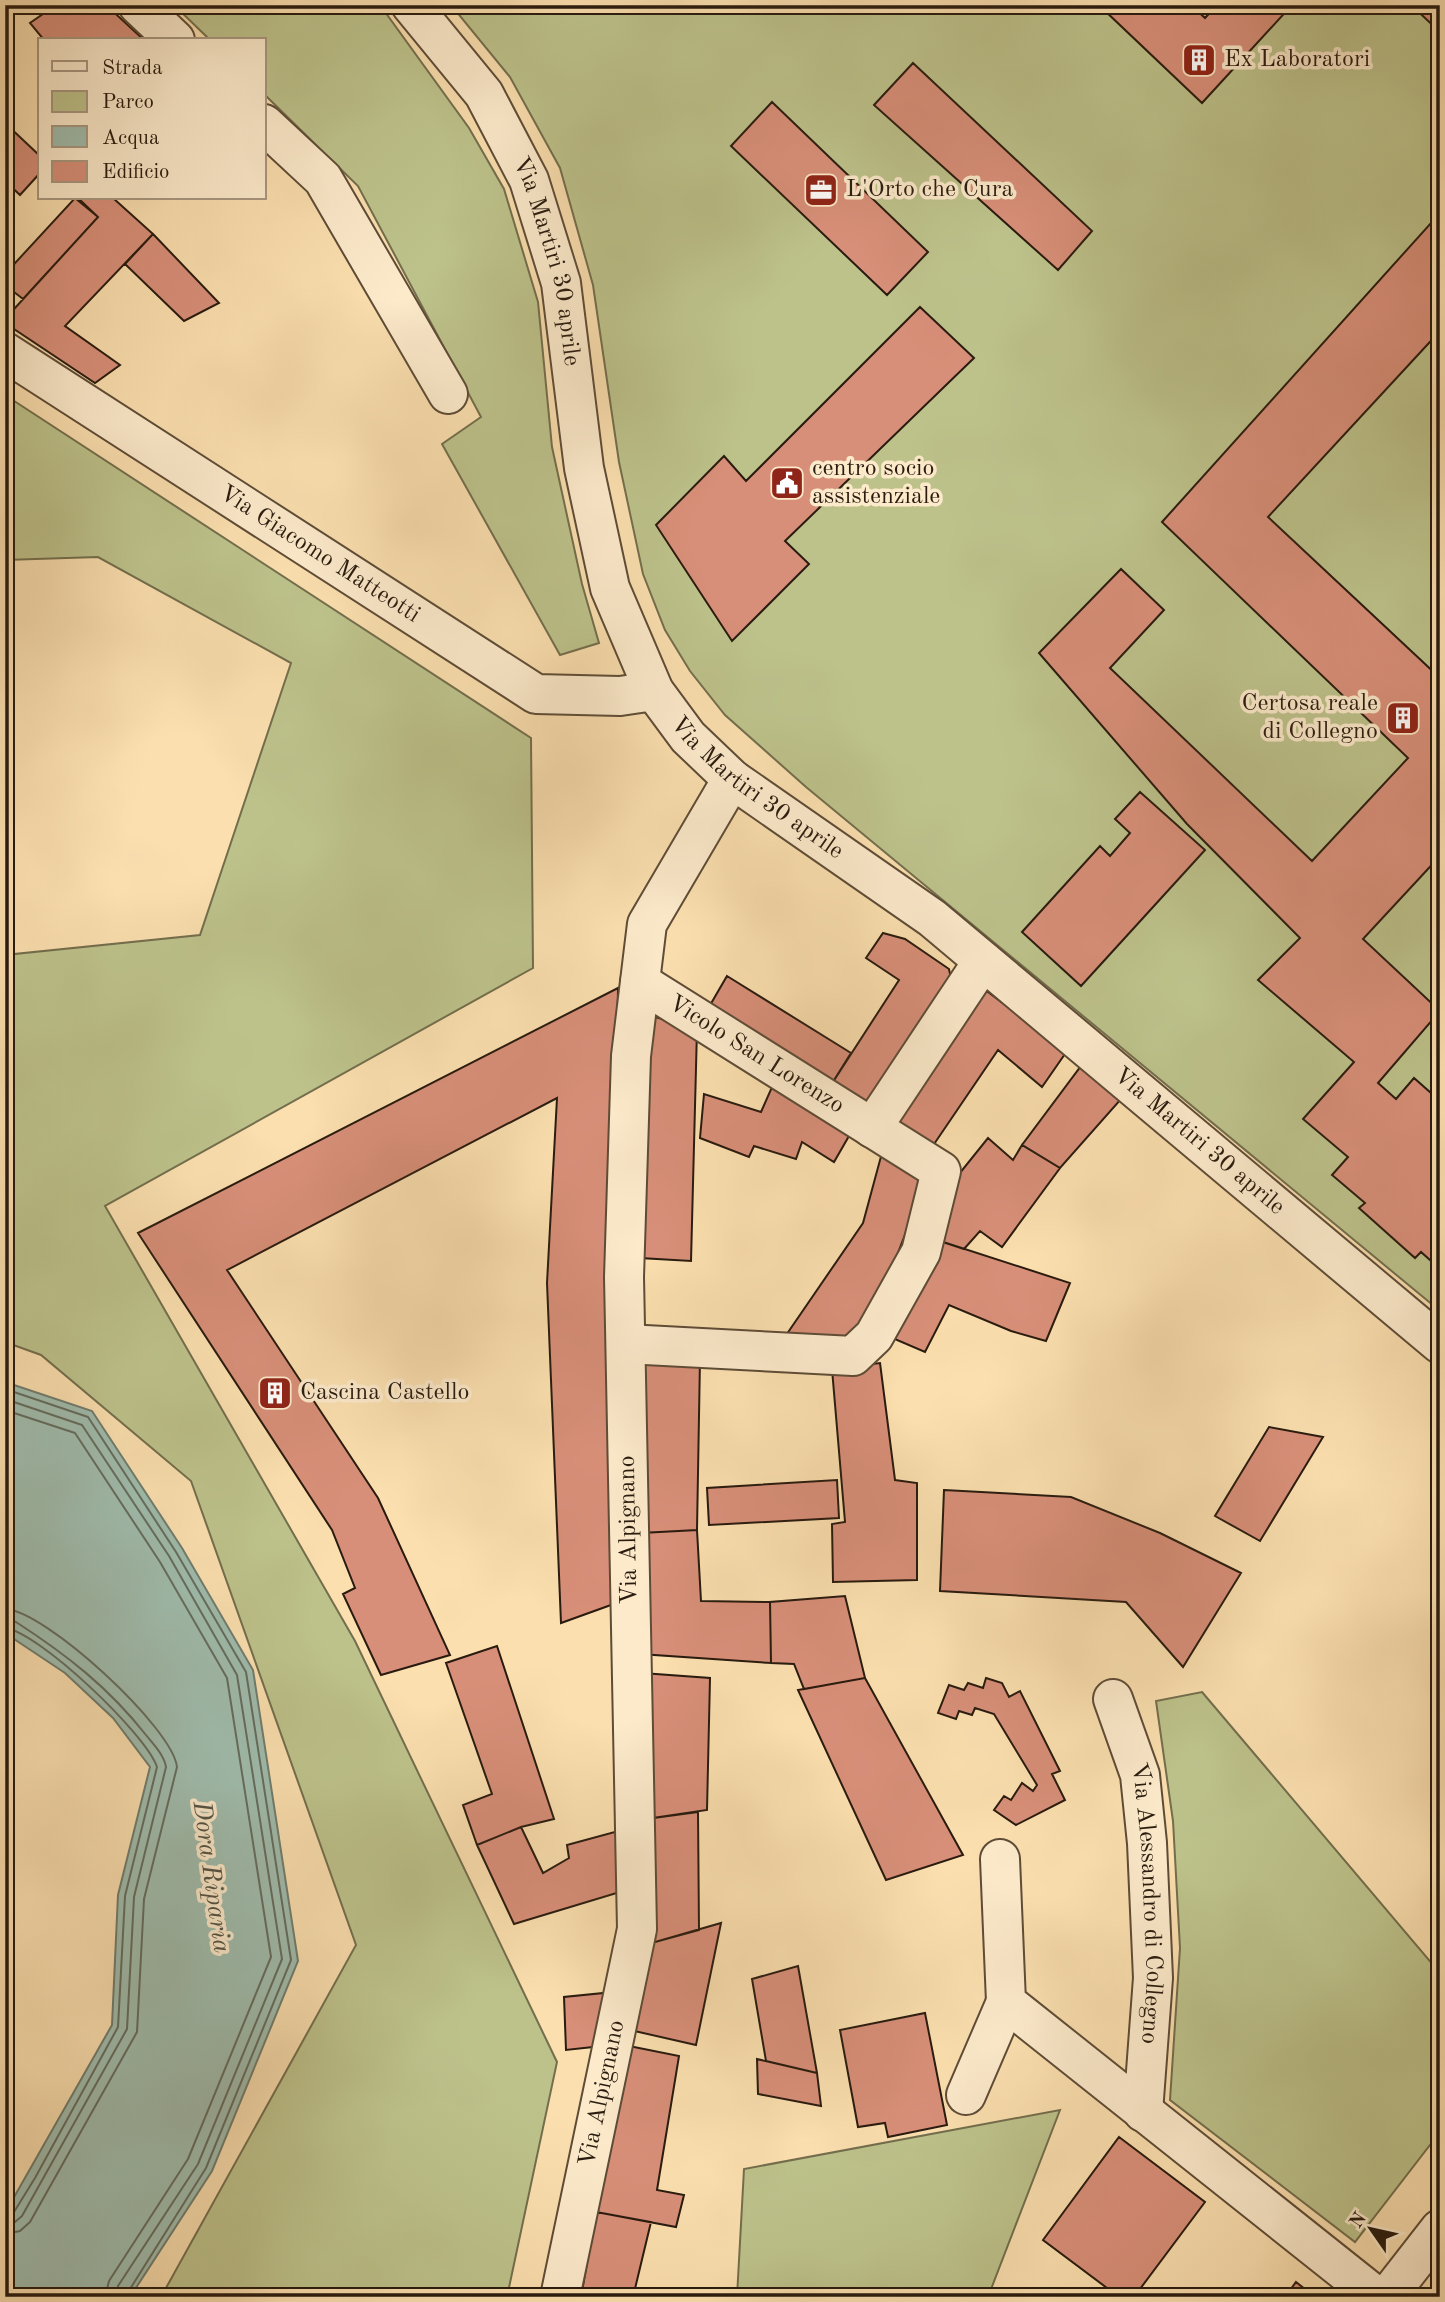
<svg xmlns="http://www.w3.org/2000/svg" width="1445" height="2302" font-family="'Old Standard TT',serif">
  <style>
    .green { fill: #bdc28b; stroke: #736e4d; stroke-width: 2 }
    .water { fill: #9fbcad; stroke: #707c6e; stroke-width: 2 }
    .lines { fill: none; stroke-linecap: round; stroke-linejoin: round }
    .shore { stroke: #646c5e; stroke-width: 2 }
    .building { fill: #d88f79; stroke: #291b0f; stroke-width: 2 }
    .minor-casing { stroke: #5e4c37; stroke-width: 42 }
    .minor { stroke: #fceacb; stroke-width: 38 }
    .labels { text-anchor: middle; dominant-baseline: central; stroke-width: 7; stroke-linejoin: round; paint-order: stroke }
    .poi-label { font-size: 24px; fill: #291b0f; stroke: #fceacb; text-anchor: start }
    .street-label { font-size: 24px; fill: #291b0f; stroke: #fceacb }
    .water-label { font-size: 26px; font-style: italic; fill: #525346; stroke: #fceacb }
  </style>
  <rect width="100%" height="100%" fill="#fbdfaf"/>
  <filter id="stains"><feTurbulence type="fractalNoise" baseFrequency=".00286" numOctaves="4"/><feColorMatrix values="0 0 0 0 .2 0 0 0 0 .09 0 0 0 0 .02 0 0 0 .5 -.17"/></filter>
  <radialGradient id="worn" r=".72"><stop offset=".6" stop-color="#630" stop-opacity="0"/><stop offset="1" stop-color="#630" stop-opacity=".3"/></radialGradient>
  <path class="green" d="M 174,5 L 380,5 L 469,128 L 504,189 L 538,302 L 552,447 L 582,584 L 599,643 L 560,655 L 442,444 L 481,417 L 358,186 L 264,94 L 264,40 L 210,40 Z
    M 451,5 L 1440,5 L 1440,1311 L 806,787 L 725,715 L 690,671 L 665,630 L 643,574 L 619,462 L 593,285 L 560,168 L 510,77 Z
    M 5,395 L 531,738 L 533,968 L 105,1206 L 355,1641 L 557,2062 L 507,2297 L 161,2297 L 356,1945 L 191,1481 L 41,1355 L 5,1342 L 5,955 L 200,935 L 291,663 L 98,557 L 5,560 Z
    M 1202,1692 L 1440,1973 L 1440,2132 L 1355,2242 L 1170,2100 L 1180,1948 L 1173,1821 L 1156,1701 Z
    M 1060,2110 L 988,2297 L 737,2297 L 744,2169 Z"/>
  <path class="water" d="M 5,1382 L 92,1411 L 182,1548 L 253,1670 L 298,1961 L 212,2171 L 130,2297 L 5,2297 L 5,2213 L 112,2025 L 118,1895 L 150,1767 L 113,1718 L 65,1673 L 5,1633 Z"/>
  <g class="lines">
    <path class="shore" d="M 5,1389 L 88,1417 L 176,1552 L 246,1672 L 291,1960 L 206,2168 L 125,2297
      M 5,1399 L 82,1425 L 169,1556 L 237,1675 L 282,1959 L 198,2164 L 118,2286 L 116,2297
      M 5,1410 L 75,1433 L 160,1562 L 227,1678 L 271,1957 L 188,2159 L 109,2281 L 105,2297
      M 5,1609 C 45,1610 173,1728 177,1767 L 144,1899 L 137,2032 L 30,2222 L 20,2231 L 5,2234
      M 5,1619 L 16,1622 C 67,1655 108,1687 146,1735 C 154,1745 164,1755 166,1767 L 134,1897 L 127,2029 L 22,2216 L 15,2222 L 5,2224
      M 5,1628 C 39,1632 146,1734 157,1767 L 125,1896 L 118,2027 L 35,2178 L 14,2212 L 5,2215"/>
  </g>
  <path class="building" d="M 56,5 L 106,5 L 144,40 L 44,40 L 30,23 Z
    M 1104,5 L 1191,5 L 1205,18 L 1217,5 L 1292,5 L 1202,103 L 1102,8 Z
    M 1411,5 L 1440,5 L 1440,32 Z
    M 913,63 L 1092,231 L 1058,270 L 874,105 Z
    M 772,102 L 928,252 L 887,295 L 731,146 Z
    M 5,123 L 40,156 L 40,173 L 20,195 L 5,181 Z
    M 75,198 L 98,217 L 23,299 L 5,285 L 5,274 Z
    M 78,198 L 113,198 L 153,234 L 65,326 L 120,365 L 95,383 L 5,323 L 5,319 L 98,217 Z
    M 1440,213 L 1440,331 L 1268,517 L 1440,678 L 1440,856 L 1363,939 L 1440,1011 L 1378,1083 L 1396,1099 L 1414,1078 L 1440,1101 L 1440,1269 L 1421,1252 L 1415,1258 L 1359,1208 L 1365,1203 L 1332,1175 L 1348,1157 L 1303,1119 L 1354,1062 L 1258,980 L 1300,938 L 1187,824 L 1039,653 L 1121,569 L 1164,610 L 1110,668 L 1312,861 L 1408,758 L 1162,522 Z
    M 153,234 L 219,303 L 184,321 L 125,264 Z
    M 920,307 L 974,358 L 785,541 L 809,564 L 732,641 L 656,525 L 724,456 L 746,481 Z
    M 1140,792 L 1205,850 L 1081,986 L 1022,932 L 1100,846 L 1110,856 L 1130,833 L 1115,819 Z
    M 883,933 L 905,939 L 949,969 L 954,993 L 873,1112 L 831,1085 L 899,980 L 866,958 Z
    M 727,976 L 851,1053 L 831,1085 L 709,1007 Z
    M 980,986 L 1067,1051 L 1042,1087 L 998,1050 L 928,1153 L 885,1126 Z
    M 618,988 L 614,1287 L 622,1601 L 561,1623 L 547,1283 L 557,1098 L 227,1270 L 378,1498 L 450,1655 L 381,1675 L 343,1594 L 355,1588 L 332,1530 L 138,1233 Z
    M 645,1014 L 697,1029 L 691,1261 L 640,1258 Z
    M 1081,1066 L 1122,1098 L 1060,1168 L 1022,1145 Z
    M 776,1078 L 853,1129 L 834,1162 L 802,1142 L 796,1159 L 754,1146 L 749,1157 L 700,1138 L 704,1094 L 761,1112 Z
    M 988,1138 L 1013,1160 L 1022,1145 L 1060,1168 L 1002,1247 L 980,1231 L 964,1249 L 937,1240 L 951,1184 Z
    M 883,1149 L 927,1178 L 896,1258 L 899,1269 L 846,1346 L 780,1344 L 863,1223 Z
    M 937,1240 L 1070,1283 L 1046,1341 L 1011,1331 L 949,1305 L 925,1352 L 890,1337 Z
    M 635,1357 L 700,1359 L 697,1530 L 641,1533 Z
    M 880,1363 L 895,1480 L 917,1483 L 917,1580 L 833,1582 L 832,1524 L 845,1522 L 832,1369 Z
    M 1269,1427 L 1323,1437 L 1260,1541 L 1215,1516 Z
    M 837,1480 L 839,1518 L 709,1525 L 707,1488 Z
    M 944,1490 L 1071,1497 L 1160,1533 L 1241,1573 L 1183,1667 L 1126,1602 L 940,1591 Z
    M 697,1530 L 701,1601 L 770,1602 L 771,1663 L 640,1654 L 641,1533 Z
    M 845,1596 L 865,1678 L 804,1689 L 794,1664 L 771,1663 L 770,1602 Z
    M 497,1646 L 554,1819 L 521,1827 L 477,1845 L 463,1805 L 492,1794 L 446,1663 Z
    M 642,1673 L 710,1678 L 707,1810 L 646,1819 Z
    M 865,1678 L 963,1855 L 886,1880 L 798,1690 Z
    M 986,1678 L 1002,1683 L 1009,1697 L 1020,1691 L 1060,1771 L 1052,1774 L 1065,1800 L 1016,1825 L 994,1810 L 1004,1796 L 1011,1800 L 1022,1783 L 1033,1791 L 1037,1785 L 994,1714 L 975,1708 L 972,1715 L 959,1711 L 956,1719 L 938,1713 L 949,1685 L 964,1690 L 968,1683 L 983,1688 Z
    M 698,1812 L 699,1930 L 648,1944 L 646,1819 Z
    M 521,1827 L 543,1873 L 569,1858 L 567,1845 L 622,1830 L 620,1892 L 514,1924 L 477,1845 Z
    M 721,1923 L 696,2045 L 630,2030 L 648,1944 Z
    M 798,1966 L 817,2073 L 766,2061 L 752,1979 Z
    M 614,1992 L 602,2046 L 566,2050 L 564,1997 Z
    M 925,2013 L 947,2125 L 888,2137 L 885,2123 L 858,2127 L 840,2030 Z
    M 629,2046 L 679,2056 L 657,2190 L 684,2195 L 676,2227 L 596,2212 Z
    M 757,2059 L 817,2073 L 821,2106 L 758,2094 Z
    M 1119,2137 L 1205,2202 L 1134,2297 L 1119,2297 L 1043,2240 Z
    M 596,2212 L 651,2222 L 633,2297 L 581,2297 Z
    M 1296,2282 L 1315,2297 L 1285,2297 Z"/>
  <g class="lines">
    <g class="minor-casing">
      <g id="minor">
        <path d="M 138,5 L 175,40"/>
        <path id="s1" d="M 411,5 L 484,94 L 529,180 L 561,283 L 584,468 L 610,588 L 654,691 L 688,737 L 732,779 L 932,918 L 1440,1344"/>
        <path d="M 264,124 L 323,179 L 448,394"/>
        <path id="s2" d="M 5,352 L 536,694 L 620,696 L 654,691"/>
        <path d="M 872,1128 L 983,961"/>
        <path d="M 626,1344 L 853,1356 L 874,1336 L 921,1252 L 941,1171 L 640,982"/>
        <path id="s3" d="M 1113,1699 L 1140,1775 L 1147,1843 L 1153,1978 L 1143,2112"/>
        <path d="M 1000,1859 L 1006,2002 L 1377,2297"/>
        <path d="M 966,2095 L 1006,2002"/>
        <path id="s4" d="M 560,2297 L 637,1929 L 624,1277 L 631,1056 L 647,924 L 732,779"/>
        <path d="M 1387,2297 L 1440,2229"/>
      </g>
    </g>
    <use href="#minor" class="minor"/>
  </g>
  <defs>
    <g id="building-square" transform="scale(1.75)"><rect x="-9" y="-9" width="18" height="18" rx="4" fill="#8f2418" stroke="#fceacb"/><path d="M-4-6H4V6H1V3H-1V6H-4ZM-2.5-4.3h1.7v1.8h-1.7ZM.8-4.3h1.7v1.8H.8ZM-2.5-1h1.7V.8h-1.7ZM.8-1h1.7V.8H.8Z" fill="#fff"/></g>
    <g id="office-square" transform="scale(1.75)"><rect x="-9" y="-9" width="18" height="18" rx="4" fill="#8f2418" stroke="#fceacb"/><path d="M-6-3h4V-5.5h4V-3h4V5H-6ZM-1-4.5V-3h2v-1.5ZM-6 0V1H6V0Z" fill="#fff"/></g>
    <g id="civic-square" transform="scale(1.75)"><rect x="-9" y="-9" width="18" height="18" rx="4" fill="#8f2418" stroke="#fceacb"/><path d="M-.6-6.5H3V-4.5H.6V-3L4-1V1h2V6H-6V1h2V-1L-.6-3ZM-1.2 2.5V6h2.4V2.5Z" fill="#fff"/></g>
  </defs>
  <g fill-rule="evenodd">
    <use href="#building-square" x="1199" y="60"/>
    <use href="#office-square" x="821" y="190"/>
    <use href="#civic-square" x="787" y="483"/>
    <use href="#building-square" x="1403" y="718"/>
    <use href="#building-square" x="275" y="1393"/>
  </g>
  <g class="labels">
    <g class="poi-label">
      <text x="1224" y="60">Ex Laboratori</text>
      <text x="846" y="190">L'Orto che Cura</text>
      <text x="812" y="469">centro socio<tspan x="812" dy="28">assistenziale</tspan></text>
      <text x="1378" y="704" text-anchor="end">Certosa reale<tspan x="1378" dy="28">di Collegno</tspan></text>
      <text x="300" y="1393">Cascina Castello</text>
    </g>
    <g class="street-label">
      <text stroke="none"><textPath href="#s1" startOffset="296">Via Martiri 30 aprile</textPath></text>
      <text stroke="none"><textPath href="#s2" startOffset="374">Via Giacomo Matteotti</textPath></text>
      <text stroke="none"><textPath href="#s1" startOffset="884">Via Martiri 30 aprile</textPath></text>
      <text transform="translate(756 1055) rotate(32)">Vicolo San Lorenzo</text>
      <text stroke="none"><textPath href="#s1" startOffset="1451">Via Martiri 30 aprile</textPath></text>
      <text transform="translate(629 1530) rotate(-91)">Via Alpignano</text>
      <text stroke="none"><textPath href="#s3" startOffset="210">Via Alessandro di Collegno</textPath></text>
      <text stroke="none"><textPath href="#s4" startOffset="208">Via Alpignano</textPath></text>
    </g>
    <g class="water-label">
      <text transform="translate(211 1877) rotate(82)">Dora Riparia</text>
    </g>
  </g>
  <rect width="1445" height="2302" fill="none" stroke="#fbdfaf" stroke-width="28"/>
  <rect x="7" y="7" width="1431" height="2288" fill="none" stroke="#291b0f" stroke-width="3.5"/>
  <rect x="14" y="14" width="1417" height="2274" fill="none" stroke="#291b0f" stroke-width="2"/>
  <rect x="38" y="38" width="228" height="161" fill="#fceacb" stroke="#a89780" stroke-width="2"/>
  <rect x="52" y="61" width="35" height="10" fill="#fceacb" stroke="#a89780" stroke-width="2"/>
  <text x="102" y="74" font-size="21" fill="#291b0f">Strada</text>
  <rect x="52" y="91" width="35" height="21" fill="#bdc28b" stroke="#a89780" stroke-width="2"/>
  <text x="102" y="108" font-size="21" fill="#291b0f">Parco</text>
  <rect x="52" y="126" width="35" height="21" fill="#9fbcad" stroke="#a89780" stroke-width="2"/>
  <text x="102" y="144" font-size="21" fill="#291b0f">Acqua</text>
  <rect x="52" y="161" width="35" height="21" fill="#d88f79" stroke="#a89780" stroke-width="2"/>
  <text x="102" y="178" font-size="21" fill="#291b0f">Edificio</text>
  <g transform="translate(1371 2229) rotate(304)" stroke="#fceacb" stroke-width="5" paint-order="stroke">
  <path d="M0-5L12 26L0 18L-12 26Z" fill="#291b0f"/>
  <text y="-10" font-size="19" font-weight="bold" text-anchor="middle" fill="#291b0f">N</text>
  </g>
  <rect width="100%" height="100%" filter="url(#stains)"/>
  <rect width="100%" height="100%" fill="url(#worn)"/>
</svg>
